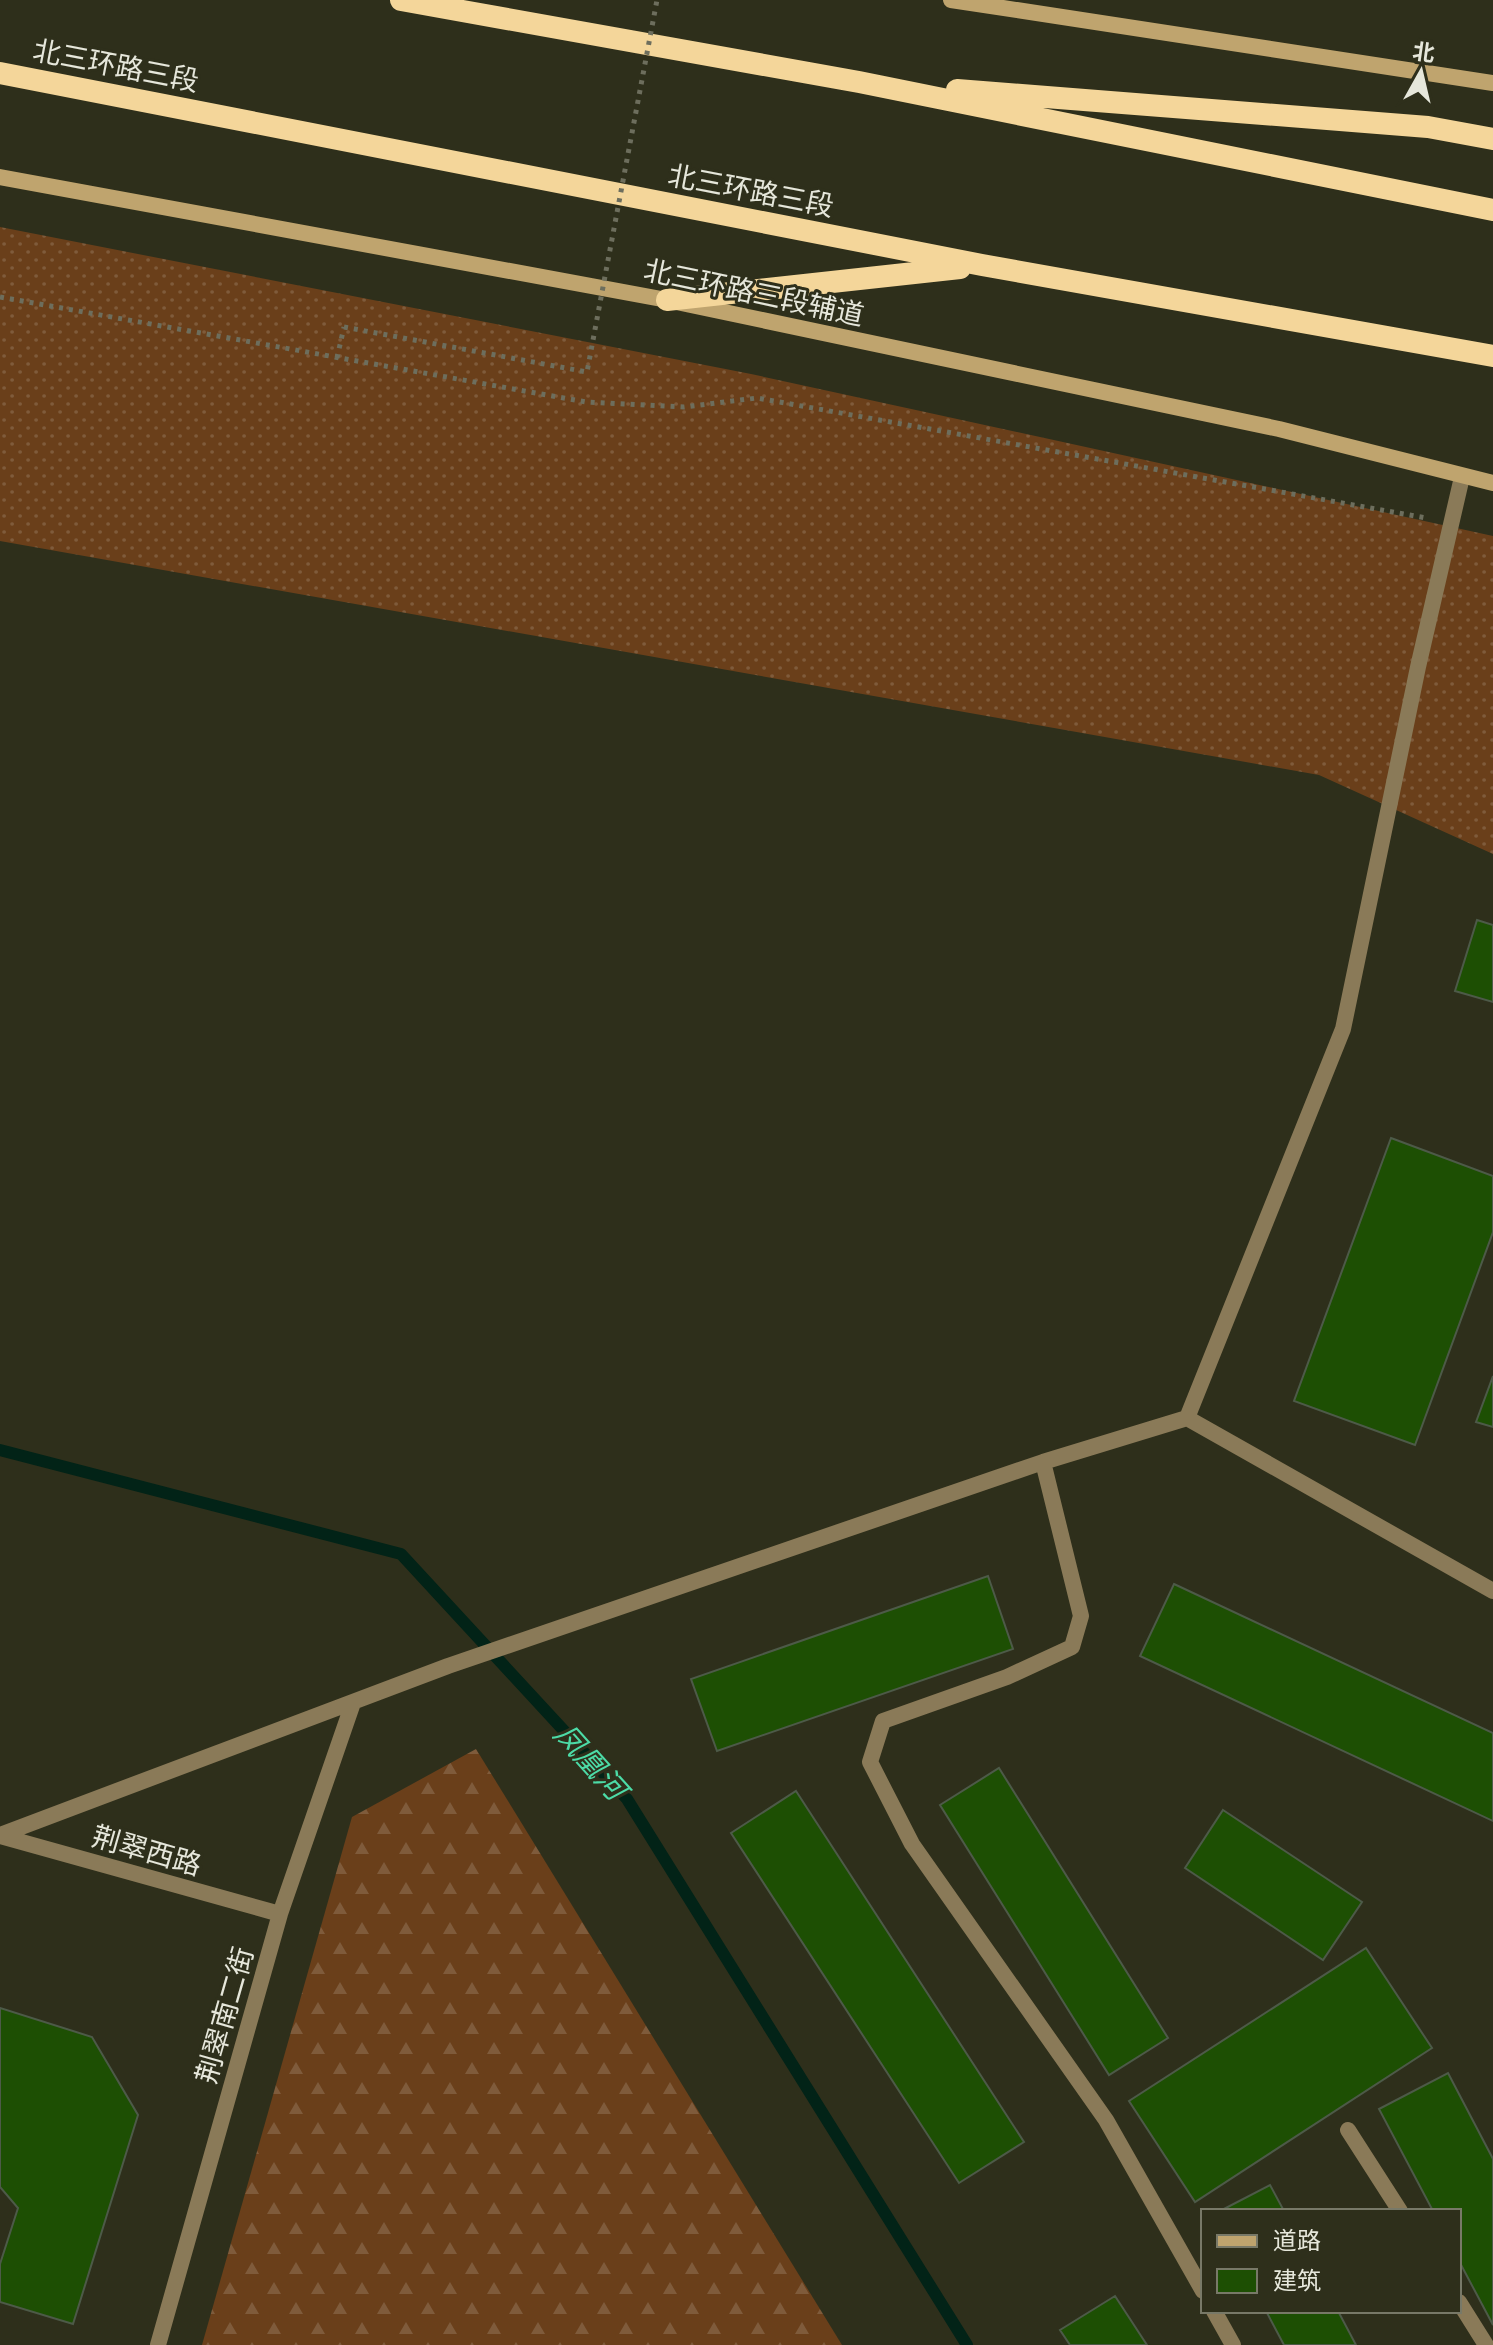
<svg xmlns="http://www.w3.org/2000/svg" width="1493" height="2345" font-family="'PT Sans','Noto Sans SC',sans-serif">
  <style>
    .grass { fill: url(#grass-dots) }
    .forest { fill: url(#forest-firs) }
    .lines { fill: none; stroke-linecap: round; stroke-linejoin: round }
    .stream { stroke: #022317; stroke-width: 12 }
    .building { fill: #1d4f03; stroke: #4d5a48; stroke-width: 2 }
    .path { stroke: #6d6e5d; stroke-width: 5; stroke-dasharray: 4 6; stroke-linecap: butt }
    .minor { stroke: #8a7a58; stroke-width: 16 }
    .secondary { stroke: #bfa46e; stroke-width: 16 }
    .trunk { stroke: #f4d69a; stroke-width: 22 }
    .path-bridge { stroke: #6d6e5d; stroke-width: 5; stroke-dasharray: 4 6; stroke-linecap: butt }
    .labels { text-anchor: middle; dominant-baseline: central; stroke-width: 6; stroke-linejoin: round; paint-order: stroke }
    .street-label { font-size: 28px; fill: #e6e7db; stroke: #2e2f1b }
    .water-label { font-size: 30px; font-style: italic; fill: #4cdba7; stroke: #2e2f1b }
  </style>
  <defs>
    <pattern id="grass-dots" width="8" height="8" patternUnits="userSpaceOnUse" patternTransform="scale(2)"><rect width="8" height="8" fill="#6a3f1a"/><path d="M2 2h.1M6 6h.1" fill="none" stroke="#7f5b3b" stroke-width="1.8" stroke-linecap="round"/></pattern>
    <pattern id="forest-firs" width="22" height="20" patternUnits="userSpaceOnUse" patternTransform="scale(2)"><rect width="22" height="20" fill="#6a3f1a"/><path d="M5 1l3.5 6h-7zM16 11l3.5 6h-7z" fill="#7f5b3b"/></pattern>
  </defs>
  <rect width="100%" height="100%" fill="#2e2f1b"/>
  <path class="grass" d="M 0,227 L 751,374 L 1493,536 L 1493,854 L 1319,775 L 0,541 Z"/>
  <path class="forest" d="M 476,1749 L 842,2345 L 202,2345 L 352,1817 Z"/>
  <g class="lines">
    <path class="stream" d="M 0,1450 L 401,1554 L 627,1799 L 967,2345"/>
  </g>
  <path class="building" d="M 1477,920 L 1493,925 L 1493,1002 L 1455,991 Z
    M 1391,1138 L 1493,1176 L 1493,1232 L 1415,1445 L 1294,1401 Z
    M 1493,1376 L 1493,1427 L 1476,1422 Z
    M 988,1576 L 1013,1649 L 717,1751 L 691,1679 Z
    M 1174,1584 L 1493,1733 L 1493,1821 L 1140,1656 Z
    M 999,1768 L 1168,2038 L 1109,2075 L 940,1805 Z
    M 796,1791 L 1024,2142 L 959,2183 L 731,1833 Z
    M 1223,1810 L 1362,1902 L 1323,1960 L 1185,1868 Z
    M 1366,1948 L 1432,2048 L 1195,2202 L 1129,2101 Z
    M 0,2008 L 92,2037 L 138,2115 L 73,2324 L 0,2302 L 0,2264 L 18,2208 L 0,2187 Z
    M 1448,2073 L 1493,2159 L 1493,2325 L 1459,2261 L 1459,2211 L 1433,2211 L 1379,2109 Z
    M 1270,2185 L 1284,2211 L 1220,2211 Z
    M 1115,2296 L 1147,2345 L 1070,2345 L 1060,2330 Z
    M 1266,2311 L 1338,2311 L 1356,2345 L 1284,2345 Z"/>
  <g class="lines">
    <path class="path" d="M 0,297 L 586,402 L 684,407 L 757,398 L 1426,518
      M 337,358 L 344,327"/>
    <path class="minor" d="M 1187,1418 L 1343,1029 L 1418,667 L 1462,477
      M 1043,1462 L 1081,1616 L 1072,1647 L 1007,1677 L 883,1721 L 870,1762 L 912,1844 L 1106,2120 L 1203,2291
      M 0,1835 L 448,1666 L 1043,1462 L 1187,1418 L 1493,1591
      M 0,1836 L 280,1914
      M 1348,2130 L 1400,2211
      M 1459,2302 L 1486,2345
      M 1214,2311 L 1233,2345
      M 158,2345 L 280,1914 L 353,1703"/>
    <path class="secondary" d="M 951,0 L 1493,83
      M 0,177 L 667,300 L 1279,429 L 1493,483"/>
    <path class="trunk" d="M 401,0 L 859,82 L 1493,210
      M 0,73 L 982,265 L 1493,356
      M 957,90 L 1428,127 L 1493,139
      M 667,300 L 960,268"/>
    <path class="path-bridge" d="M 344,327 L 587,372 L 657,0"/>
  </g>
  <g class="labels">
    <g class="street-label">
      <text transform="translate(116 65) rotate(11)">北三环路三段</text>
      <text transform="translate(751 190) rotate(11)">北三环路三段</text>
      <text transform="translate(754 292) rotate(12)">北三环路三段辅道</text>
      <text transform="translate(147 1850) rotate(16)">荆翠西路</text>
      <text transform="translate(224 2015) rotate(-74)">荆翠南二街</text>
    </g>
    <g class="water-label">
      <text transform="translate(591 1761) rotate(48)">凤凰河</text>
    </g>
  </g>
  <rect x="1201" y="2209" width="260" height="104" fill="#2e2f1b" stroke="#787968" stroke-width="2"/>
  <rect x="1217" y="2235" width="40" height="12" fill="#bfa46e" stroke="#787968" stroke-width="2"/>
  <text x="1273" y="2249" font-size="24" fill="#e6e7db">道路</text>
  <rect x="1217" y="2269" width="40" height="24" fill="#1d4f03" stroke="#787968" stroke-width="2"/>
  <text x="1273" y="2289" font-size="24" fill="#e6e7db">建筑</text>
  <g transform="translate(1421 72) rotate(8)" stroke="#2e2f1b" stroke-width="6" paint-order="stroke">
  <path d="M0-6L14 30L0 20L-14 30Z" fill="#e6e7db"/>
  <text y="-12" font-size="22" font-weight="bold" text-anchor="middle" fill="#e6e7db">北</text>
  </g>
</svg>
